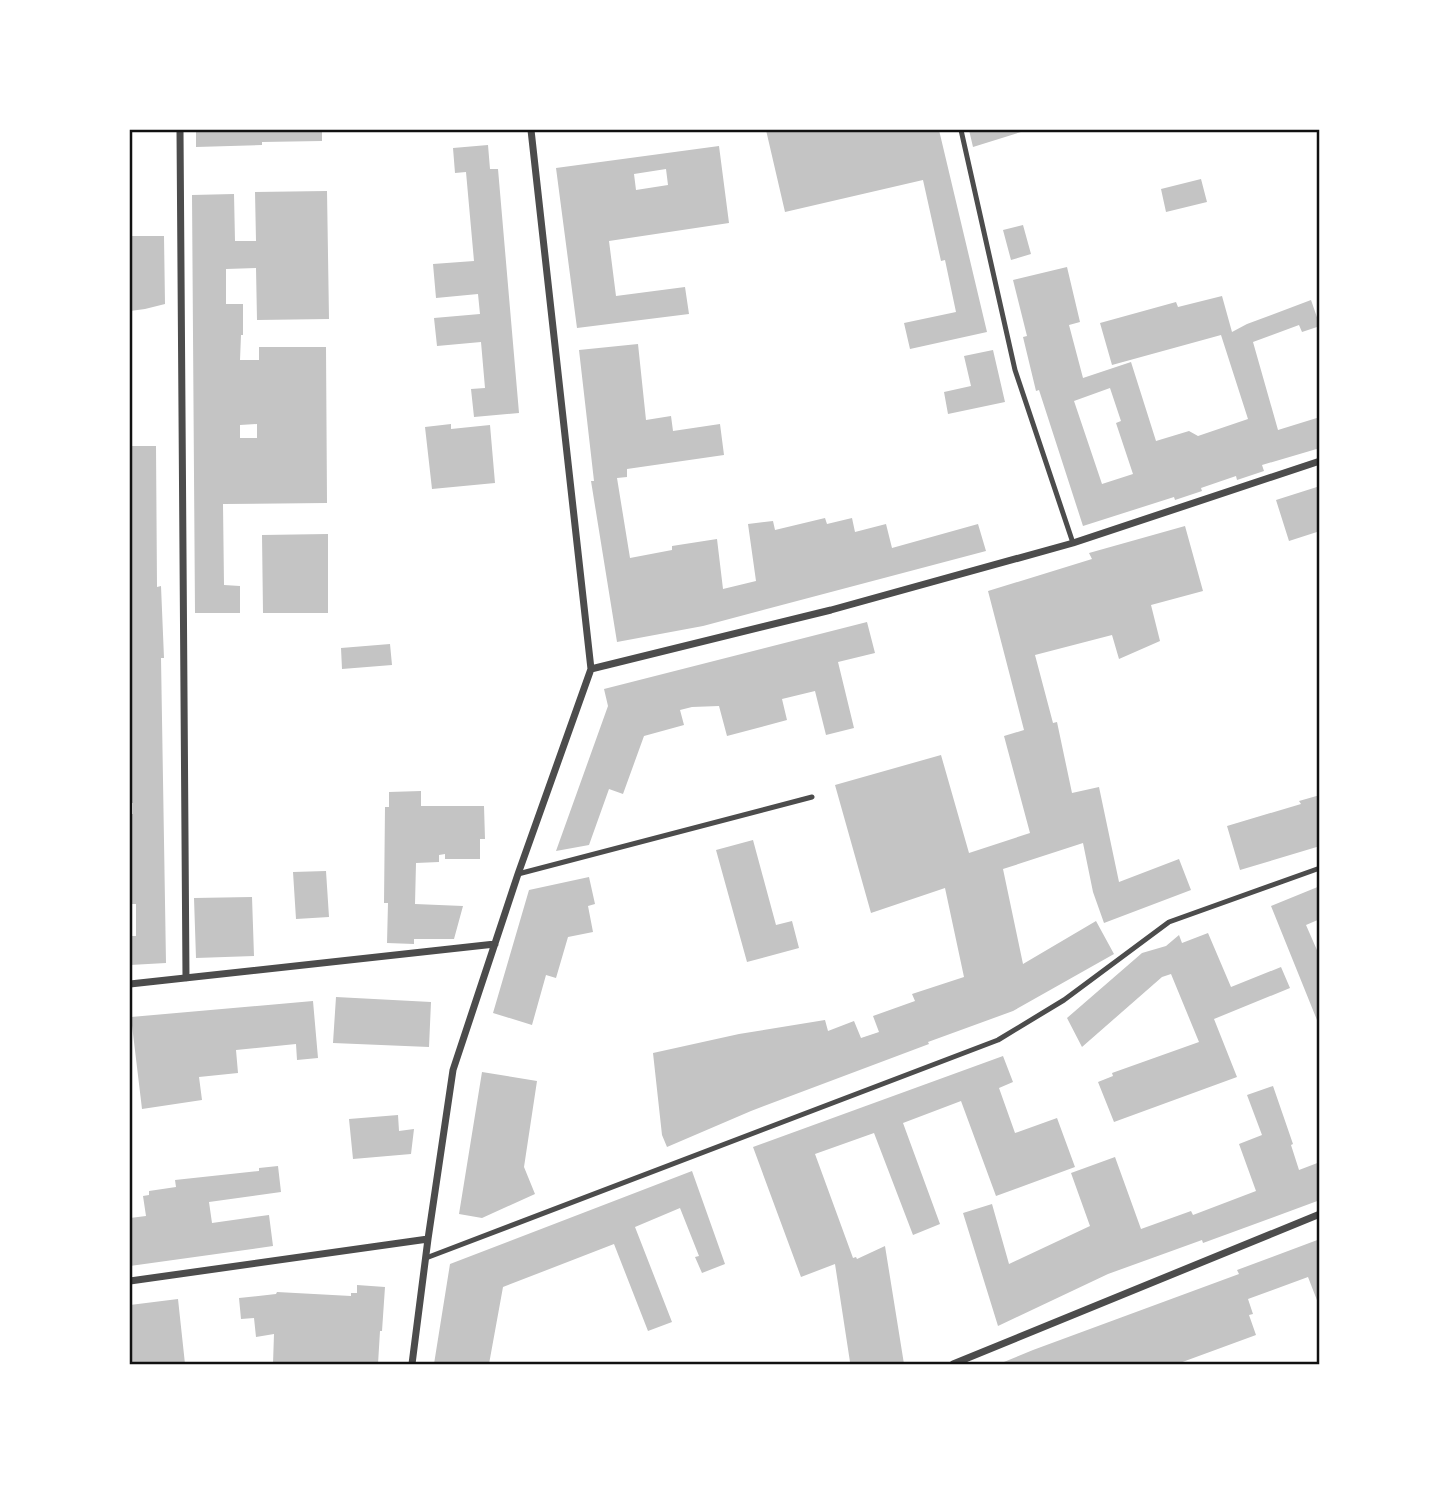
<svg xmlns="http://www.w3.org/2000/svg" width="1449" height="1494" font-family="Montserrat,sans-serif">
  <style>
    .building { fill: #c4c4c4; fill-rule: evenodd }
    .lines { fill: none; stroke-linecap: round; stroke-linejoin: round }
    .service { stroke: #4c4c4c; stroke-width: 5 }
    .minor { stroke: #4c4c4c; stroke-width: 7 }
    .neatline { fill: none; stroke: #111; stroke-width: 2.5 }
  </style>
  <rect width="100%" height="100%" fill="#fff"/>
  <path class="building" d="M 196,130 L 322,130 L 322,141 L 262,142 L 262,145 L 196,147 Z
    M 766,130 L 939,130 L 987,332 L 910,349 L 904,323 L 956,312 L 945,260 L 941,261 L 923,180 L 785,212 Z
    M 969,130 L 1021,130 L 1021,132 L 973,147 Z
    M 488,145 L 490,169 L 498,169 L 519,413 L 474,417 L 471,389 L 485,388 L 481,342 L 437,346 L 434,318 L 480,314 L 478,294 L 436,298 L 433,264 L 474,261 L 466,172 L 455,173 L 453,148 Z
    M 719,146 L 729,223 L 609,241 L 616,296 L 685,287 L 689,314 L 577,328 L 556,168 ZM 666,169 L 668,185 L 636,190 L 634,174 Z
    M 1201,179 L 1207,202 L 1166,212 L 1161,189 Z
    M 327,191 L 329,319 L 257,320 L 256,268 L 226,269 L 226,304 L 243,304 L 243,335 L 241,335 L 240,360 L 259,360 L 259,347 L 326,347 L 327,503 L 223,504 L 224,585 L 240,586 L 240,613 L 195,613 L 192,195 L 234,194 L 235,241 L 256,241 L 255,192 ZM 257,424 L 257,438 L 240,438 L 240,425 Z
    M 1023,225 L 1031,254 L 1011,260 L 1003,230 Z
    M 132,236 L 164,236 L 165,304 L 145,309 L 130,311 L 130,269 L 132,269 Z
    M 1067,267 L 1080,322 L 1069,325 L 1083,378 L 1131,362 L 1156,441 L 1189,431 L 1198,436 L 1248,419 L 1221,335 L 1112,365 L 1100,323 L 1176,302 L 1178,307 L 1222,296 L 1232,332 L 1247,324 L 1311,300 L 1320,326 L 1302,332 L 1299,325 L 1253,342 L 1278,430 L 1320,417 L 1320,448 L 1262,465 L 1264,471 L 1237,480 L 1236,476 L 1201,488 L 1202,491 L 1175,500 L 1174,497 L 1083,526 L 1039,390 L 1036,391 L 1023,337 L 1027,336 L 1013,280 ZM 1110,388 L 1121,421 L 1116,423 L 1133,474 L 1102,484 L 1074,401 Z
    M 638,344 L 646,420 L 671,416 L 673,431 L 720,424 L 724,455 L 627,469 L 627,477 L 617,478 L 630,558 L 672,550 L 672,546 L 717,539 L 723,589 L 756,581 L 748,524 L 773,521 L 775,530 L 825,518 L 827,524 L 852,518 L 855,532 L 886,524 L 892,548 L 978,524 L 986,551 L 703,626 L 617,642 L 591,481 L 594,481 L 579,350 Z
    M 993,350 L 1005,402 L 948,414 L 944,392 L 971,386 L 964,356 Z
    M 451,424 L 451,429 L 490,425 L 495,483 L 432,489 L 425,427 Z
    M 130,446 L 156,446 L 157,587 L 161,586 L 164,658 L 161,658 L 166,963 L 130,965 L 130,936 L 136,936 L 136,904 L 130,904 L 130,814 L 133,814 L 133,803 L 130,803 Z
    M 1320,486 L 1320,531 L 1289,541 L 1276,500 Z
    M 1185,526 L 1203,591 L 1151,605 L 1160,641 L 1119,659 L 1112,635 L 1035,655 L 1053,723 L 1057,722 L 1072,793 L 1099,787 L 1119,882 L 1179,859 L 1191,890 L 1104,923 L 1093,892 L 1083,843 L 1003,869 L 1023,964 L 1096,921 L 1114,954 L 1013,1011 L 928,1042 L 929,1044 L 751,1111 L 667,1147 L 662,1135 L 653,1053 L 739,1034 L 825,1020 L 828,1031 L 854,1021 L 861,1038 L 879,1032 L 873,1016 L 915,1001 L 912,994 L 964,977 L 945,888 L 871,913 L 835,785 L 941,755 L 969,853 L 1030,833 L 1004,736 L 1024,730 L 988,591 L 1092,559 L 1089,553 Z
    M 328,534 L 328,613 L 263,613 L 262,535 Z
    M 867,622 L 875,653 L 838,662 L 854,728 L 826,735 L 815,691 L 782,699 L 787,720 L 727,736 L 719,706 L 692,707 L 680,710 L 684,725 L 644,736 L 623,794 L 609,789 L 589,845 L 556,851 L 608,706 L 604,689 Z
    M 390,644 L 392,665 L 342,669 L 341,648 Z
    M 421,791 L 421,806 L 484,806 L 485,839 L 480,839 L 480,859 L 445,859 L 445,854 L 439,855 L 439,862 L 416,863 L 415,904 L 463,906 L 454,939 L 414,939 L 414,944 L 387,943 L 388,903 L 384,903 L 385,807 L 389,807 L 389,792 Z
    M 1320,795 L 1320,846 L 1240,870 L 1227,826 L 1301,804 L 1299,801 Z
    M 753,840 L 776,925 L 792,921 L 799,948 L 747,962 L 716,850 Z
    M 326,871 L 329,917 L 296,919 L 293,872 Z
    M 589,877 L 595,904 L 588,906 L 593,932 L 568,937 L 556,978 L 546,975 L 532,1025 L 493,1013 L 529,890 Z
    M 1320,886 L 1320,919 L 1306,925 L 1320,957 L 1319,1025 L 1271,906 Z
    M 252,897 L 254,956 L 196,958 L 194,898 Z
    M 1208,933 L 1231,987 L 1281,967 L 1290,988 L 1214,1019 L 1237,1077 L 1114,1122 L 1098,1082 L 1113,1076 L 1112,1073 L 1199,1042 L 1171,974 L 1162,977 L 1082,1047 L 1067,1018 L 1142,953 L 1166,946 L 1179,935 L 1182,943 Z
    M 336,997 L 431,1002 L 429,1047 L 333,1043 Z
    M 313,1001 L 318,1058 L 297,1060 L 296,1044 L 236,1050 L 238,1073 L 199,1077 L 202,1100 L 142,1109 L 131,1017 Z
    M 1003,1056 L 1013,1082 L 999,1088 L 1015,1133 L 1057,1118 L 1075,1167 L 996,1196 L 961,1101 L 903,1123 L 940,1224 L 913,1235 L 874,1133 L 815,1154 L 853,1258 L 856,1257 L 857,1259 L 885,1246 L 904,1364 L 844,1364 L 850,1362 L 835,1264 L 801,1277 L 753,1147 Z
    M 482,1072 L 537,1081 L 524,1167 L 535,1194 L 482,1218 L 459,1214 Z
    M 1273,1086 L 1293,1144 L 1291,1145 L 1299,1170 L 1320,1162 L 1320,1200 L 1203,1243 L 1202,1240 L 1108,1274 L 998,1326 L 963,1213 L 992,1204 L 1009,1264 L 1090,1226 L 1071,1173 L 1115,1157 L 1141,1229 L 1191,1211 L 1193,1215 L 1256,1191 L 1239,1144 L 1262,1135 L 1247,1095 Z
    M 398,1115 L 399,1131 L 414,1129 L 411,1154 L 353,1159 L 349,1119 Z
    M 278,1166 L 281,1192 L 209,1202 L 212,1223 L 269,1215 L 273,1246 L 130,1266 L 130,1218 L 146,1216 L 143,1196 L 149,1195 L 149,1191 L 176,1187 L 175,1180 L 259,1171 L 259,1168 Z
    M 692,1171 L 725,1264 L 702,1273 L 695,1257 L 699,1256 L 680,1208 L 635,1227 L 672,1322 L 648,1331 L 614,1244 L 503,1287 L 489,1364 L 434,1364 L 450,1264 Z
    M 1320,1239 L 1320,1308 L 1308,1277 L 1248,1299 L 1253,1314 L 1249,1315 L 1256,1335 L 1177,1364 L 999,1364 L 1033,1350 L 1239,1274 L 1237,1270 Z
    M 357,1285 L 385,1287 L 382,1331 L 380,1331 L 378,1364 L 273,1364 L 274,1334 L 256,1337 L 254,1318 L 241,1319 L 239,1298 L 276,1294 L 277,1292 L 351,1296 L 351,1293 L 357,1293 Z
    M 178,1299 L 185,1364 L 130,1364 L 130,1305 Z"/>
  <g class="lines">
    <path class="service" d="M 961,130 L 1015,370 L 1073,543
      M 518,874 L 812,797
      M 426,1258 L 998,1040 L 1064,1000 L 1169,922 L 1320,868"/>
    <path class="minor" d="M 180,130 L 186,978
      M 591,669 L 831,610 L 1073,543 L 1320,461
      M 130,984 L 495,944
      M 130,1281 L 428,1239
      M 412,1364 L 428,1239 L 453,1070 L 518,874 L 591,669 L 531,130
      M 953,1364 L 1320,1214"/>
  </g>
  <rect width="1449" height="1494" fill="none" stroke="#ffffff" stroke-width="262"/>
  <rect x="131" y="131" width="1187" height="1232" class="neatline"/>
</svg>
